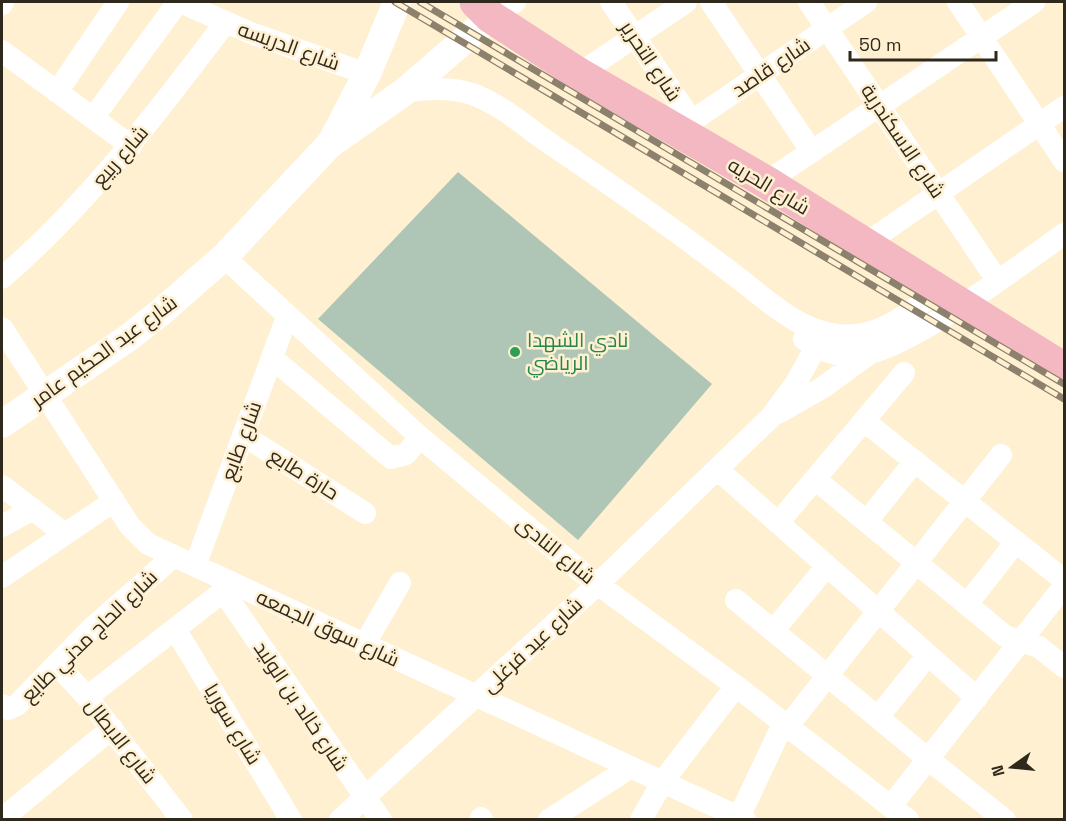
<svg xmlns="http://www.w3.org/2000/svg" width="1066" height="821" font-family="'Space Grotesk',Cairo,sans-serif">
  <style>
    .green { fill: #afc6b6 }
    .lines { fill: none; stroke-linecap: round; stroke-linejoin: round }
    .minor { stroke: #fff; stroke-width: 22 }
    .tertiary { stroke: #fff; stroke-width: 28 }
    .primary { stroke: #f4b8c2; stroke-width: 33 }
    .rail-casing { stroke: #8b816c; stroke-width: 7 }
    .rail { stroke: #fef0d0; stroke-width: 4.5; stroke-dasharray: 14; stroke-linecap: butt }
    .leisure-dot { fill: #2e9e5b; stroke: #fef0d0; stroke-width: 2 }
    .labels { text-anchor: middle; dominant-baseline: central; stroke-width: 5; stroke-linejoin: round; paint-order: stroke }
    .street-label { font-size: 20px; fill: #2f291d; stroke: #fef0d0 }
    .leisure-label { font-size: 20px; fill: #27864d; stroke: #fef0d0; text-anchor: start }
  </style>
  <rect width="100%" height="100%" fill="#fef0d0"/>
  <path class="green" d="M 458,172 L 712,384 L 578,540 L 318,319 Z"/>
  <g class="lines">
    <path class="minor" d="M 180,2 L 251,33 L 367,74
      M 611,2 L 692,121
      M 711,2 L 812,152
      M 809,2 L 997,280
      M 958,2 L 1064,161
      M 2,4 L 3,2
      M 491,17 L 515,2
      M 2,51 L 131,146
      M 579,74 L 686,2
      M 57,92 L 118,2
      M 404,92 C 427,88 449,87 472,94 C 501,104 527,128 552,145 C 614,187 674,229 733,274 C 770,302 806,340 856,335 C 888,332 914,309 939,290
      M 93,118 L 178,2
      M 676,132 L 866,2
      M 766,182 L 1034,2
      M 865,244 L 1064,107
      M 224,257 L 420,437 L 584,574 L 736,686 L 908,820
      M 2,278 C 88,204 157,113 225,23
      M 2,328 L 130,526 L 148,544 L 745,820
      M 804,339 C 819,349 836,357 855,356 C 905,353 1020,265 1064,234
      M 272,358 L 391,458 L 406,454 L 420,437
      M 778,413 L 822,388 L 870,353
      M 864,421 L 1064,580
      M 243,435 L 365,513
      M 717,469 L 977,698
      M 815,479 L 1005,636 L 1039,647 L 1064,667
      M 2,486 L 65,534
      M 867,521 L 915,461
      M 778,523 L 904,373
      M 2,526 L 33,509
      M 195,566 L 287,317
      M 2,577 L 114,501
      M 223,591 L 381,820
      M 736,600 L 928,759 L 1005,820
      M 967,604 L 1016,542
      M 175,629 L 291,820
      M 773,631 L 827,566
      M 364,645 L 400,583
      M 57,664 L 87,697 L 182,820
      M 87,697 L 233,584
      M 2,705 L 8,709 L 17,705 L 92,628 L 174,556
      M 878,717 L 928,655
      M 788,726 L 1001,455
      M 891,806 L 1064,586
      M 739,817 L 784,722
      M 481,818 L 482,820
      M 2,819 L 112,728
      M 340,820 L 598,584 L 771,417 L 796,383 L 824,332
      M 549,820 L 631,767
      M 641,820 L 663,781 L 736,686"/>
    <path class="tertiary" d="M 332,141 L 367,74 L 397,2
      M 2,424 L 128,338 L 161,312 L 224,257 L 329,145 L 404,92 L 491,17 L 486,2"/>
    <path class="primary" d="M 476,2 L 491,17 L 579,74 L 766,182 L 1064,369"/>
    <g class="rail-casing">
      <path id="rail" d="M 395,2 L 1064,399
        M 420,2 L 1064,384"/>
    </g>
    <use href="#rail" class="rail"/>
  </g>
  <circle class="leisure-dot" cx="515" cy="352" r="6"/>
  <g class="labels">
    <g class="street-label">
      <text transform="translate(289 46) rotate(20)">شارع الدريسه</text>
      <text transform="translate(651 61) rotate(56)">شارع التحرير</text>
      <text transform="translate(771 67) rotate(-34)">شارع قاصد</text>
      <text transform="translate(903 141) rotate(56)">شارع الاسكندرية</text>
      <text transform="translate(120 156) rotate(-49)">شارع ربيع</text>
      <text transform="translate(769 186) rotate(31)">شارع الحريه</text>
      <text transform="translate(104 351) rotate(-36)">شارع عبد الحكيم عامر</text>
      <text transform="translate(241 441) rotate(-70)">شارع طايع</text>
      <text transform="translate(304 474) rotate(32)">حارة طابع</text>
      <text transform="translate(556 550) rotate(39)">شارع النادى</text>
      <text transform="translate(328 628) rotate(25)">شارع سوق الجمعه</text>
      <text transform="translate(89 636) rotate(-44)">شارع الحاج مدني طايع</text>
      <text transform="translate(532 645) rotate(-43)">شارع عيد فرغلى</text>
      <text transform="translate(301 706) rotate(56)">شارع خالد بن الوليد</text>
      <text transform="translate(233 724) rotate(59)">شارع سوريا</text>
      <text transform="translate(121 741) rotate(52)">شارع الابطال</text>
    </g>
    <g class="leisure-label">
      <text x="527" y="340">نادي الشهدا<tspan x="527" dy="23">الرياضي</tspan></text>
    </g>
  </g>
  <rect width="1066" height="821" fill="none" stroke="#2f291d" stroke-width="6"/>
  <g transform="translate(1012 767) rotate(255)" stroke="#fef0d0" stroke-width="4.5" paint-order="stroke">
  <path d="M0-4.5L10 22L0 15L-10 22Z" fill="#2f291d"/>
  <text y="-9" font-size="16" font-weight="bold" text-anchor="middle" fill="#2f291d">N</text>
  </g>
  <path d="M850 51v9h146v-9" fill="none" stroke="#2f291d" stroke-width="3"/>
  <text x="859" y="51" font-size="18" fill="#2f291d" stroke="#fef0d0" stroke-width="4.5" paint-order="stroke">50 m</text>
</svg>
